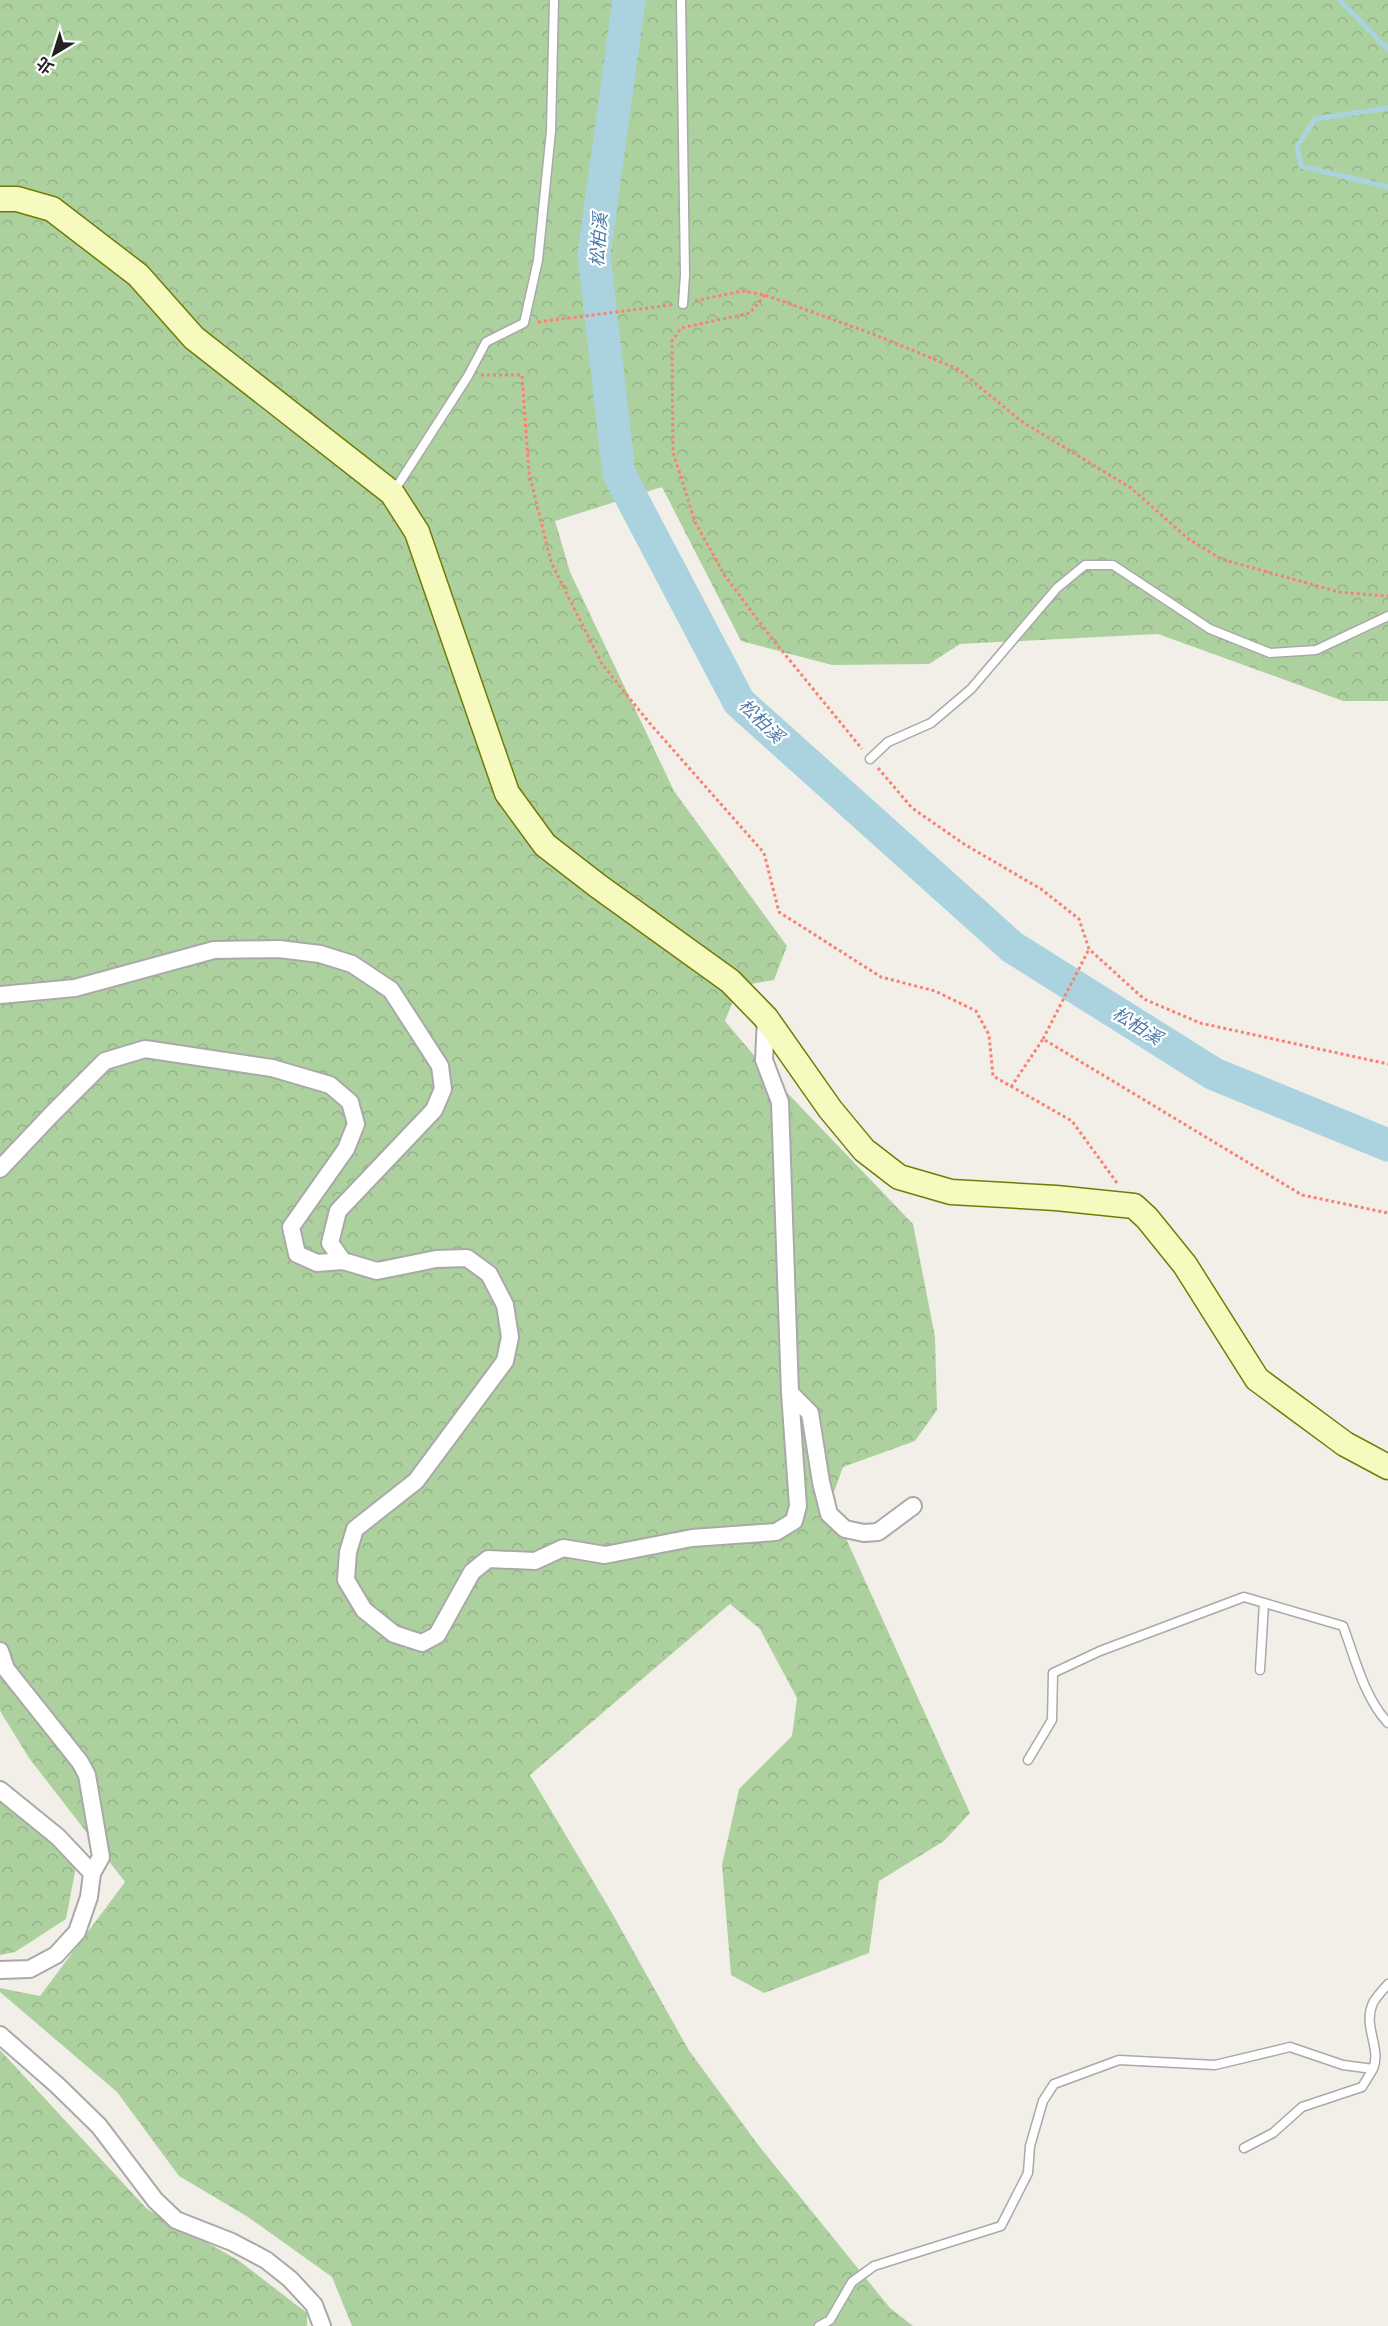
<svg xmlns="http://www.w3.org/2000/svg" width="1388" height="2326" font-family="Helvetica,'Noto Sans TC',sans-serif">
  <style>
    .forest { fill: url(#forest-crowns) }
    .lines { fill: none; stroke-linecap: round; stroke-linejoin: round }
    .stream { stroke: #aad3df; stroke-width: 5 }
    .river { stroke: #aad3df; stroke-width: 33 }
    .service-casing { stroke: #a9a9a9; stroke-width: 11 }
    .minor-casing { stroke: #a9a9a9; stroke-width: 20 }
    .secondary-casing { stroke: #707d05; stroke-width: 27 }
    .path { stroke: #fa8072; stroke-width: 3; stroke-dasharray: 3 3; stroke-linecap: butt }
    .service { stroke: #fff; stroke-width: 8 }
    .minor { stroke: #fff; stroke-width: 16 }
    .secondary { stroke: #f7fabf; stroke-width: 24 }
    .labels { text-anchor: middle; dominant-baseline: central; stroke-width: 4.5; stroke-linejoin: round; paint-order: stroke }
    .water-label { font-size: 18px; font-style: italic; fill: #4a7aab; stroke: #fff }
  </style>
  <defs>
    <pattern id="forest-crowns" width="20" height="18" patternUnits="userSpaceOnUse" patternTransform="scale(1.5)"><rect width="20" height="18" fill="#add19e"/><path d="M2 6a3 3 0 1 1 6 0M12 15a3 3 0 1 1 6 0" fill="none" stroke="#95b388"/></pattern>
  </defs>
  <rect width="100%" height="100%" fill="#f2efe9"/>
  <path class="forest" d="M 0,0 L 1388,0 L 1388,701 L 1343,701 L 1158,634 L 960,644 L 929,664 L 832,665 L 741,641 L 662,487 L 555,521 L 570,572 L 674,791 L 787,946 L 774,980 L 739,986 L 725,1021 L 773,1078 L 913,1224 L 935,1337 L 937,1410 L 915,1441 L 843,1467 L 830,1503 L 970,1813 L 944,1841 L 879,1881 L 869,1953 L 764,1993 L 731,1975 L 722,1865 L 739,1789 L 792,1736 L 797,1698 L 760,1629 L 730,1604 L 530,1775 L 612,1913 L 688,2049 L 759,2146 L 890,2308 L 913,2326 L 352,2326 L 332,2277 L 248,2217 L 179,2176 L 117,2092 L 0,1992 L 0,1988 L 40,1996 L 125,1882 L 29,1758 L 0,1711 Z
    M 0,1797 L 76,1867 L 66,1919 L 15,1952 L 0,1955 Z
    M 0,2050 L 147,2209 L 238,2260 L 307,2313 L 307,2326 L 0,2326 Z"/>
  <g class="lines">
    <path class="stream" d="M 1339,0 L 1388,49
      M 1388,108 L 1315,119 L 1297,147 L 1301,166 L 1388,187"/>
    <path class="river" d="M 629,0 L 594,254 L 619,474 L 739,702 L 1012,947 L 1214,1074 L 1388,1145"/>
    <g class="service-casing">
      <path id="service" d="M 681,0 L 685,275 L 683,304
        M 394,491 L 468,376 L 486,342 L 524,323 L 538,260 L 551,131 L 554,0
        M 870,759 L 888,742 L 931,723 L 971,689 L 1057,588 L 1085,565 L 1113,565 L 1210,629 L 1270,653 L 1316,650 L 1388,616
        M 1260,1670 L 1264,1603
        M 1028,1760 L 1052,1720 L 1053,1673 L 1100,1651 L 1244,1597 L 1343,1626 C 1355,1658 1364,1697 1388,1723
        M 1244,2148 L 1273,2133 L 1302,2107 L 1362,2087 L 1373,2069
        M 819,2326 L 830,2320 L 852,2282 L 874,2266 L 1001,2226 L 1028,2173 L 1030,2146 L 1043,2101 L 1054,2084 L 1119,2060 L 1215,2065 L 1290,2047 L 1343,2065 L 1373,2069 C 1382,2048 1362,2026 1373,2003 C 1376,1997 1383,1990 1388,1984"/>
    </g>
    <g class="minor-casing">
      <path id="minor" d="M 0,995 L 75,988 L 214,950 L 279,949 L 320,954 L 352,964 L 391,990 L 440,1066 L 443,1089 L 434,1110 L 338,1211 L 330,1243 L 343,1261 L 377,1271 L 436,1259 L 467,1258 L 489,1274 L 505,1305 L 510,1337 L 505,1361 L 416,1481 L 355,1529 L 348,1552 L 346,1580 L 364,1610 L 394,1634 L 422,1643 L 437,1635 L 472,1572 L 488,1559 L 535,1561 L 563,1548 L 605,1555 L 692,1538 L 776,1532 L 794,1521 L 798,1506 L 790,1393 L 780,1102 L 764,1060 L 766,1018
        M 0,1169 L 51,1115 L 105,1061 L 145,1049 L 272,1068 L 330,1085 L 350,1102 L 356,1124 L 346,1149 L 291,1227 L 297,1254 L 317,1263 L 343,1261
        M 790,1393 L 810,1413 L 821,1482 L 829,1514 L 845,1529 L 864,1533 L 878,1532 L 913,1506
        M 0,1651 L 6,1669 L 80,1762 L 87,1775 L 101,1857 L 92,1873
        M 0,1790 L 58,1837 L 92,1873 L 89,1897 L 77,1932 L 56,1955 L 30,1969 L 0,1970
        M 0,2035 L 57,2085 L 99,2126 L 155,2200 L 176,2220 L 232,2242 L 266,2260 L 290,2279 L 314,2305 L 322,2326"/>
    </g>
    <g class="secondary-casing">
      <path id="secondary" d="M 0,199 L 17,199 L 52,209 L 138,275 L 194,338 L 392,493 L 417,532 L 507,793 L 545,845 L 598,886 L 730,981 L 766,1018 L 830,1109 L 864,1150 L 899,1177 L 951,1192 L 1056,1198 L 1134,1206 L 1147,1218 L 1185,1265 L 1257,1379 L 1345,1444 L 1388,1467"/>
    </g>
    <path class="path" d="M 765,295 L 750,313 L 681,328 L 672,341 L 673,452 L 695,522 L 725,576 L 770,636 L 862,749
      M 695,301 L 742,291 L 765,295 L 873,334 L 958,369 L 1021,421 L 1131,488 L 1187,538 L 1221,559 L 1339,592 L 1388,596
      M 538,322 L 671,305
      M 481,375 L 522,375 L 529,473 L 551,562 L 602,664 L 647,720 L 764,853 L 779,912 L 881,977 L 935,991 L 976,1011 L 989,1035 L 993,1076 L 1072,1121 L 1117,1183
      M 878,768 L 912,808 L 964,844 L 1041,889 L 1079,919 L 1089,949 L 1144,999 L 1200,1023 L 1388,1064
      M 1043,1039 L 1089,949
      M 1011,1087 L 1043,1039 L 1302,1195 L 1388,1213"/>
    <use href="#service" class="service"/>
    <use href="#minor" class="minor"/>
    <use href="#secondary" class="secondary"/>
  </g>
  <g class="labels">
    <g class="water-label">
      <text transform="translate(599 240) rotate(-86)">松柏溪</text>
      <text transform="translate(761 721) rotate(44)">松柏溪</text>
      <text transform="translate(1137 1026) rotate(32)">松柏溪</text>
    </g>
  </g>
  <g transform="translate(54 54) rotate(218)" stroke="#ffffff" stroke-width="4.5" paint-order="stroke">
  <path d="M0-4.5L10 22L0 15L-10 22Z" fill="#222222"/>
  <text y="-9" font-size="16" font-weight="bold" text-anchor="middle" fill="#222222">北</text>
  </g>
</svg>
